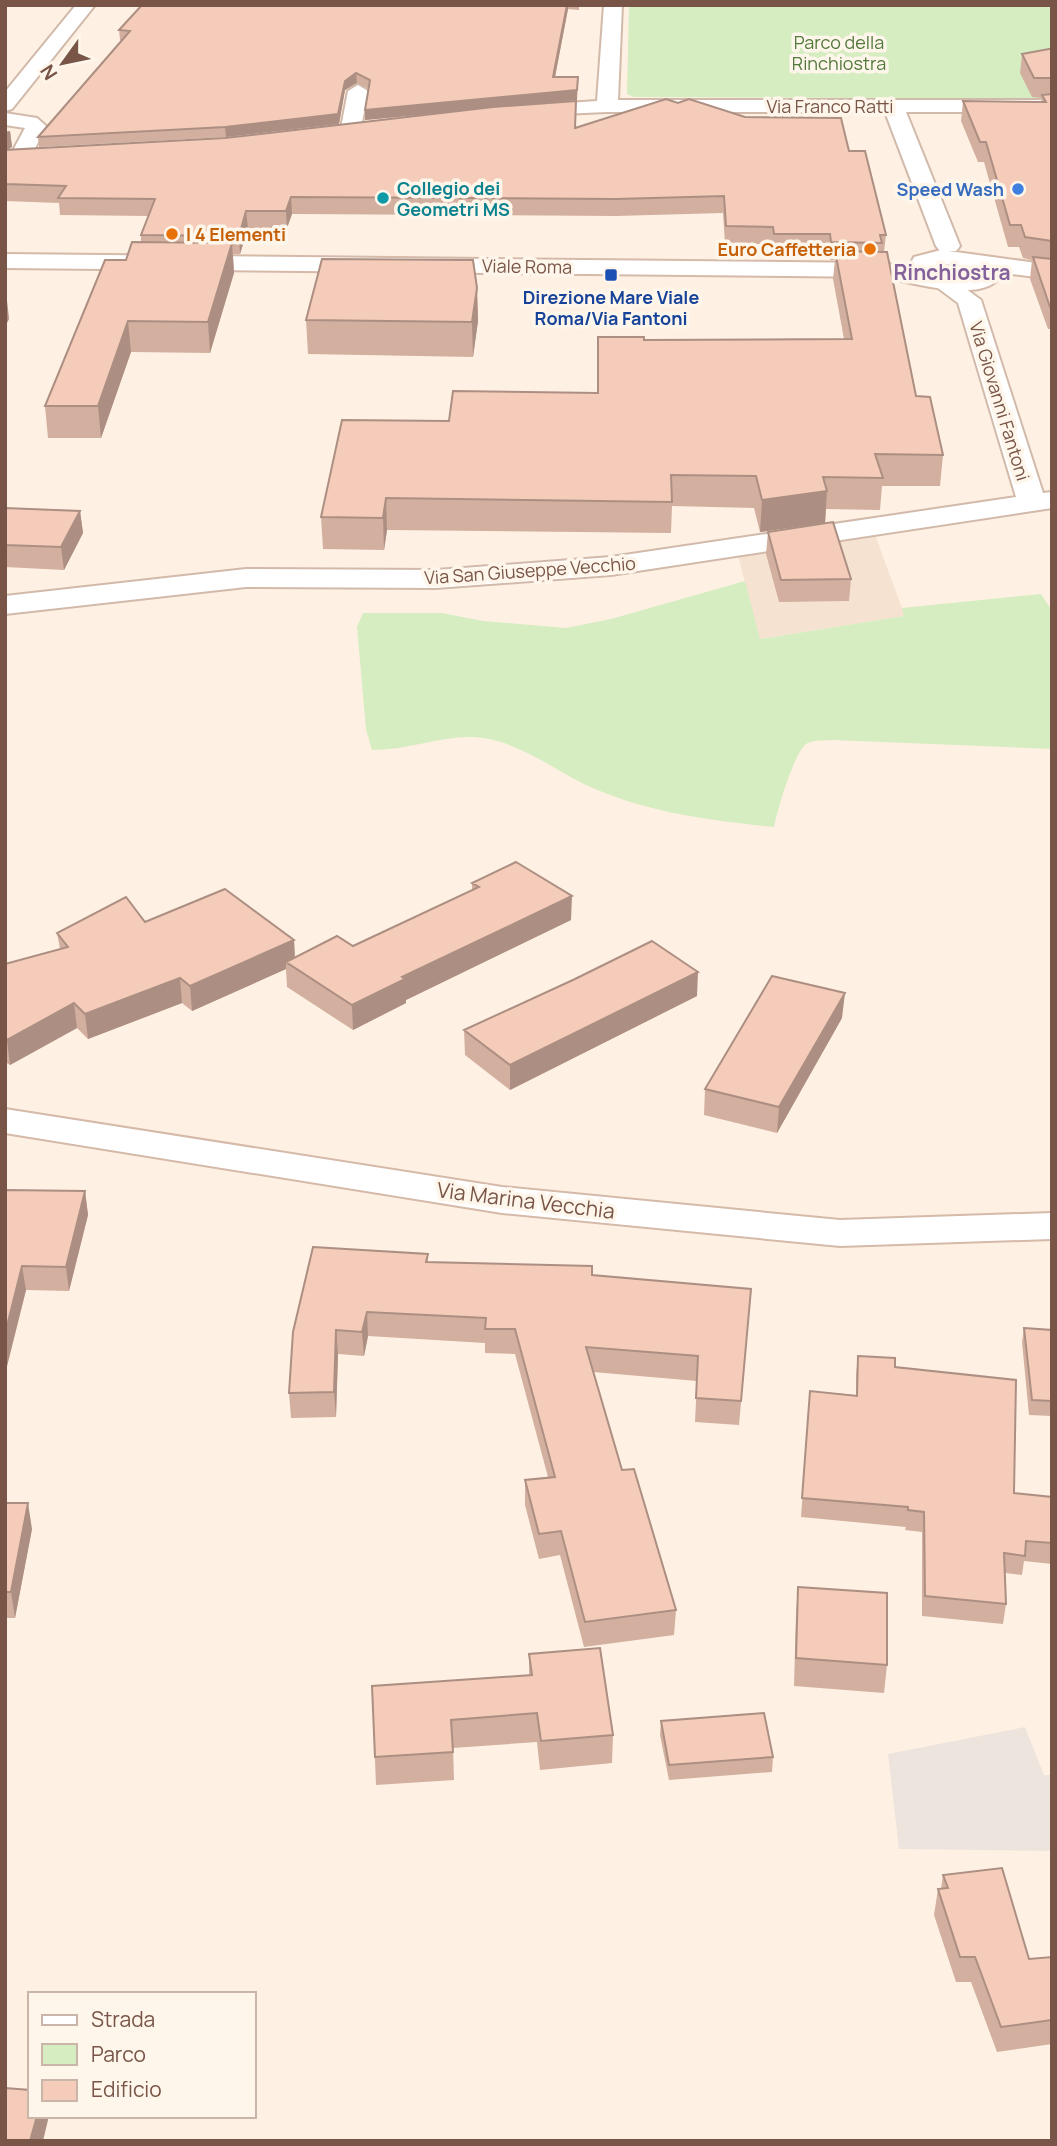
<svg xmlns="http://www.w3.org/2000/svg" width="1057" height="2146" font-family="Manrope,sans-serif">
  <style>
    .residential { fill: #f6e2d1 }
    .industrial { fill: #ede4de }
    .green { fill: #d6ecc1 }
    .lines { fill: none; stroke-linecap: round; stroke-linejoin: round }
    .street-casing { stroke: #d2baab; stroke-width: 4 }
    .secondary-casing { stroke: #d5b9a9; stroke-width: 4 }
    .street { fill: #fff; fill-rule: evenodd }
    .secondary { fill: #fff; fill-rule: evenodd }
    .wall { fill: #d3af9f }
    .shaded-wall { fill: #ac8f82 }
    .building { fill: #f5ccb9; stroke: #ac8f82; stroke-width: 2 }
    .shop-dot { fill: #3f7fe0; stroke: #fff6eb; stroke-width: 2.5 }
    .culture-dot { fill: #0f9aa8; stroke: #fff6eb; stroke-width: 2.5 }
    .food-dot { fill: #e8710a; stroke: #fff6eb; stroke-width: 2.5 }
    .transit-dot { fill: #1a4fb4; stroke: #fff6eb; stroke-width: 2.5 }
    .labels { text-anchor: middle; dominant-baseline: central; stroke-width: 7; stroke-linejoin: round; paint-order: stroke }
    .far-park-label { font-size: 18px; fill: #52793c; stroke: #fff6eb }
    .far-street-label { font-size: 18px; fill: #785547; stroke: #fff6eb }
    .far-culture-label { font-size: 18px; font-weight: bold; fill: #0d838f; stroke: #fff6eb; text-anchor: start }
    .far-shop-label { font-size: 18px; font-weight: bold; fill: #366cbe; stroke: #fff6eb; text-anchor: end }
    .far-food-label { font-size: 18px; font-weight: bold; fill: #c56008; stroke: #fff6eb; text-anchor: start }
    .far-transit-label { font-size: 18px; font-weight: bold; fill: #164399; stroke: #fff6eb }
    .far-quarter-label { font-size: 21px; font-weight: bold; fill: #84629c; stroke: #fff6eb }
    .street-label { font-size: 21px; fill: #785547; stroke: #fff6eb }
  </style>
  <rect width="100%" height="100%" fill="#fef1e3"/>
  <path class="residential" d="M 875,535 L 905,616 L 759,639 L 738,555 Z"/>
  <path class="industrial" d="M 1025,1727 L 1044,1775 L 1052,1775 L 1052,1851 L 899,1849 L 888,1754 Z"/>
  <path class="green" d="M 629,5 L 1052,5 L 1052,99 L 634,97 L 627,94 Z
    M 745,581 L 760,639 L 904,616 L 902,608 L 1041,594 L 1052,611 L 1052,749 L 833,740 C 825,741 813,739 806,744 C 794,753 777,811 774,827 C 708,820 647,813 586,785 C 555,770 524,746 489,739 C 451,731 411,751 372,750 L 366,729 L 357,627 L 363,613 L 442,613 L 483,621 L 566,628 L 611,619 Z"/>
  <g class="lines">
    <g class="street-casing">
      <path id="street" d="M 76,5 L 95,5 L 12,109 L 5,111 L 5,92 Z
        M 604,5 L 622,5 L 618,100 L 1052,100 L 1052,112 L 906,112 L 960,246 L 956,251 L 940,251 L 936,246 L 885,112 L 607,112 L 516,116 L 513,112 L 523,106 L 597,101 Z
        M 358,85 L 368,91 L 360,133 L 350,139 L 340,133 L 348,91 Z
        M 5,113 L 37,118 L 46,126 L 28,163 L 12,163 L 9,158 L 25,128 L 5,125 Z
        M 942,275 L 950,277 L 981,300 L 1043,493 L 1052,492 L 1052,508 L 611,575 L 436,588 L 246,587 L 5,614 L 5,596 L 246,569 L 436,570 L 611,557 L 1016,497 L 958,303 L 930,282 L 934,277 Z"/>
    </g>
    <g class="secondary-casing">
      <path id="secondary" d="M 941,250 L 1052,265 L 1052,279 L 1003,273 C 985,307 911,281 880,277 L 5,268 L 5,254 L 880,263 L 909,267 L 914,257 ZM 941,264 L 969,266 L 978,273 L 954,277 L 931,269 Z
        M 5,1109 L 502,1187 L 840,1220 L 1052,1213 L 1052,1239 L 840,1246 L 502,1213 L 5,1133 Z"/>
    </g>
    <use href="#street" class="street"/>
    <use href="#secondary" class="secondary"/>
  </g>
  <path class="wall" d="M 142,5 L 579,5 L 579,10 L 568,9 L 555,77 L 577,100 L 535,104 L 576,128 L 849,151 L 886,235 L 884,252 L 916,396 L 943,455 L 940,486 L 882,486 L 880,510 L 826,509 L 825,523 L 760,532 L 754,508 L 672,506 L 671,533 L 387,530 L 384,550 L 323,549 L 321,517 L 449,421 L 597,393 L 644,340 L 844,339 L 833,279 L 835,260 L 830,260 L 828,252 L 773,251 L 772,244 L 725,244 L 723,213 L 616,216 L 292,214 L 287,228 L 248,228 L 240,254 L 233,254 L 234,273 L 210,353 L 131,352 L 101,438 L 48,438 L 45,406 L 126,260 L 141,242 L 141,235 L 148,216 L 60,215 L 59,203 L 5,201 L 5,131 L 10,131 L 12,147 L 7,150 L 225,138 L 442,113 L 365,120 L 369,89 L 357,83 L 345,90 L 339,124 L 226,137 L 39,147 L 38,137 L 122,40 L 120,40 L 119,30 Z
    M 1052,49 L 1052,329 L 1048,329 L 1030,279 L 1032,260 L 1023,258 L 1019,247 L 1008,247 L 984,162 L 978,162 L 961,121 L 963,101 L 1041,102 L 1042,98 L 1032,97 L 1020,73 L 1022,54 Z
    M 477,288 L 478,321 L 473,357 L 308,354 L 306,320 Z
    M 5,508 L 80,511 L 83,533 L 64,570 L 5,567 Z
    M 768,532 L 851,579 L 849,601 L 779,602 L 766,554 Z
    M 472,883 L 571,920 L 406,1000 L 406,1003 L 353,1030 L 287,987 L 286,969 L 192,1011 L 182,1003 L 88,1039 L 77,1028 L 10,1065 L 5,1062 L 5,964 L 60,949 L 57,933 L 145,922 L 294,940 L 295,958 L 353,946 L 472,891 Z
    M 697,996 L 510,1090 L 465,1055 L 464,1030 Z
    M 842,1018 L 777,1133 L 704,1115 L 705,1089 Z
    M 5,1190 L 85,1191 L 88,1215 L 69,1291 L 26,1290 L 5,1374 Z
    M 428,1254 L 428,1262 L 592,1275 L 749,1313 L 739,1425 L 695,1422 L 697,1381 L 593,1372 L 622,1470 L 676,1610 L 674,1635 L 584,1647 L 560,1555 L 539,1559 L 525,1505 L 525,1480 L 548,1477 L 515,1354 L 485,1353 L 485,1343 L 368,1336 L 364,1356 L 338,1354 L 336,1417 L 291,1418 L 289,1393 L 293,1332 Z
    M 1024,1328 L 1052,1330 L 1052,1416 L 1029,1415 L 1022,1342 Z
    M 858,1356 L 895,1367 L 1014,1493 L 1052,1497 L 1052,1564 L 1024,1561 L 1022,1575 L 1005,1573 L 1006,1604 L 1003,1624 L 922,1616 L 922,1532 L 905,1530 L 906,1527 L 801,1517 L 810,1391 L 856,1395 L 856,1375 Z
    M 5,1503 L 32,1529 L 15,1618 L 5,1618 Z
    M 798,1587 L 887,1665 L 884,1693 L 794,1686 L 796,1615 Z
    M 529,1654 L 613,1735 L 612,1763 L 540,1770 L 537,1742 L 453,1748 L 454,1780 L 376,1785 L 372,1686 L 529,1676 Z
    M 661,1721 L 773,1757 L 772,1772 L 669,1780 L 660,1735 Z
    M 943,1875 L 1029,1959 L 1052,1957 L 1052,2044 L 997,2052 L 971,1982 L 956,1982 L 934,1915 L 938,1889 L 941,1889 Z"/>
  <path class="shaded-wall" d="M 567,5 L 568,5 L 568,9 L 553,87 L 553,77 Z
    M 356,73 L 357,83 L 345,90 L 339,124 L 226,137 L 225,127 L 345,81 Z
    M 578,77 L 577,100 L 365,120 L 365,110 Z
    M 10,131 L 12,147 L 5,151 L 5,133 Z
    M 291,197 L 292,214 L 287,228 L 286,211 Z
    M 246,211 L 248,228 L 240,254 L 239,236 Z
    M 232,243 L 234,273 L 210,353 L 208,322 Z
    M 477,288 L 478,321 L 473,357 L 472,322 Z
    M 6,291 L 9,319 L 5,327 L 5,293 Z
    M 128,321 L 131,352 L 101,438 L 98,406 Z
    M 827,491 L 825,523 L 760,532 L 762,500 Z
    M 386,498 L 387,530 L 384,550 L 383,518 Z
    M 80,511 L 83,533 L 64,570 L 61,547 Z
    M 572,896 L 571,920 L 406,1000 L 406,1003 L 353,1030 L 352,1005 L 402,977 Z
    M 294,940 L 295,964 L 286,962 L 286,969 L 192,1011 L 190,986 Z
    M 698,972 L 697,996 L 510,1090 L 510,1065 Z
    M 180,978 L 182,1003 L 88,1039 L 85,1014 Z
    M 845,993 L 842,1018 L 777,1133 L 779,1107 Z
    M 74,1003 L 77,1028 L 10,1065 L 7,1040 Z
    M 85,1191 L 88,1215 L 69,1291 L 66,1267 Z
    M 22,1266 L 26,1290 L 5,1374 L 5,1334 Z
    M 367,1312 L 368,1336 L 364,1356 L 362,1332 Z
    M 336,1330 L 338,1354 L 336,1417 L 334,1392 Z
    M 28,1503 L 32,1529 L 15,1618 L 11,1592 Z
    M 37,2116 L 48,2116 L 48,2120 L 43,2141 L 30,2141 Z"/>
  <path class="building" d="M 142,5 L 567,5 L 553,77 L 578,77 L 577,90 L 365,110 L 370,80 L 356,73 L 345,81 L 338,114 L 225,127 L 38,137 L 130,31 L 119,30 Z
    M 1049,49 L 1052,49 L 1052,78 L 1034,78 L 1022,54 Z
    M 1052,94 L 1052,241 L 1025,237 L 1021,225 L 1010,225 L 986,142 L 980,142 L 963,101 L 1046,102 L 1042,95 Z
    M 666,99 L 678,103 L 689,99 L 745,117 L 841,118 L 849,151 L 865,151 L 886,235 L 880,235 L 882,243 L 831,242 L 830,234 L 774,234 L 773,227 L 726,226 L 724,196 L 616,199 L 291,197 L 286,211 L 246,211 L 239,236 L 141,235 L 155,199 L 58,198 L 66,186 L 5,184 L 5,150 L 225,138 L 493,107 L 576,101 L 575,128 Z
    M 132,242 L 232,243 L 208,322 L 128,321 L 98,406 L 45,406 L 105,260 L 126,260 Z
    M 835,251 L 887,252 L 916,396 L 930,397 L 943,455 L 875,454 L 883,478 L 823,477 L 827,491 L 762,500 L 756,476 L 671,475 L 672,502 L 386,498 L 383,518 L 321,517 L 342,420 L 449,421 L 453,391 L 598,393 L 598,337 L 644,337 L 644,340 L 852,339 Z
    M 1033,257 L 1052,259 L 1052,307 L 1050,307 Z
    M 322,259 L 473,260 L 477,288 L 472,322 L 306,320 Z
    M 5,508 L 80,511 L 61,547 L 5,545 Z
    M 833,522 L 851,579 L 781,580 L 768,532 Z
    M 516,862 L 572,896 L 402,977 L 405,979 L 352,1005 L 286,962 L 337,936 L 353,946 L 479,887 L 472,883 Z
    M 225,889 L 294,940 L 190,986 L 180,978 L 85,1014 L 74,1003 L 7,1040 L 5,1039 L 5,964 L 68,947 L 57,933 L 126,897 L 145,922 Z
    M 652,941 L 698,972 L 510,1065 L 464,1030 L 575,979 Z
    M 772,976 L 845,993 L 779,1107 L 705,1089 Z
    M 5,1190 L 85,1191 L 66,1267 L 22,1266 L 5,1334 Z
    M 313,1247 L 428,1254 L 426,1262 L 592,1266 L 592,1275 L 751,1289 L 741,1401 L 696,1398 L 698,1356 L 586,1347 L 622,1470 L 634,1469 L 676,1610 L 585,1622 L 561,1531 L 539,1534 L 525,1480 L 555,1477 L 515,1329 L 485,1329 L 486,1318 L 367,1312 L 362,1332 L 336,1330 L 334,1392 L 289,1393 L 293,1332 Z
    M 1024,1328 L 1052,1330 L 1052,1401 L 1032,1400 Z
    M 858,1356 L 895,1358 L 895,1367 L 1016,1380 L 1014,1493 L 1052,1497 L 1052,1543 L 1026,1541 L 1025,1556 L 1004,1553 L 1006,1604 L 925,1596 L 924,1512 L 908,1510 L 908,1507 L 802,1498 L 810,1391 L 857,1396 Z
    M 5,1503 L 28,1503 L 11,1592 L 5,1592 Z
    M 798,1587 L 887,1593 L 887,1665 L 796,1658 Z
    M 600,1648 L 613,1735 L 541,1741 L 537,1713 L 451,1720 L 453,1752 L 375,1757 L 372,1686 L 532,1675 L 529,1654 Z
    M 764,1713 L 773,1757 L 669,1765 L 661,1721 Z
    M 1002,1868 L 1029,1959 L 1052,1957 L 1052,2020 L 1001,2027 L 975,1957 L 960,1957 L 938,1889 L 948,1888 L 943,1875 Z
    M 5,2088 L 30,2090 L 30,2116 L 37,2116 L 30,2141 L 5,2141 Z"/>
  <circle class="shop-dot" cx="1018" cy="189" r="7"/>
  <circle class="culture-dot" cx="383" cy="198" r="7"/>
  <g class="food-dot">
    <circle cx="172" cy="234" r="7"/>
    <circle cx="870" cy="249" r="7"/>
  </g>
  <rect class="transit-dot" x="604" y="268" width="14" height="14" rx="3.5"/>
  <g class="labels">
    <g class="far-park-label">
      <text x="839" y="42">Parco della<tspan x="839" dy="21">Rinchiostra</tspan></text>
    </g>
    <g class="far-street-label">
      <text x="830" y="106">Via Franco Ratti</text>
      <text transform="translate(527 266) rotate(1)">Viale Roma</text>
      <text transform="translate(1000 401) rotate(73)">Via Giovanni Fantoni</text>
      <text transform="translate(530 570) rotate(-4)">Via San Giuseppe Vecchio</text>
    </g>
    <g class="far-culture-label">
      <text x="397" y="188">Collegio dei<tspan x="397" dy="21">Geometri MS</tspan></text>
    </g>
    <g class="far-shop-label">
      <text x="1004" y="189">Speed Wash</text>
    </g>
    <g class="far-food-label">
      <text x="186" y="234">I 4 Elementi</text>
      <text x="856" y="249" text-anchor="end">Euro Caffetteria</text>
    </g>
    <g class="far-transit-label">
      <text x="611" y="297">Direzione Mare Viale<tspan x="611" dy="21">Roma/Via Fantoni</tspan></text>
    </g>
    <g class="far-quarter-label">
      <text x="952" y="272">Rinchiostra</text>
    </g>
    <g class="street-label">
      <text transform="translate(526 1200) rotate(7)">Via Marina Vecchia</text>
    </g>
  </g>
  <rect width="1057" height="2146" fill="none" stroke="#785547" stroke-width="14"/>
  <rect x="28" y="1992" width="228" height="126" fill="#fff6eb" stroke="#c9b6a9" stroke-width="2"/>
  <rect x="42" y="2015" width="35" height="10" fill="#ffffff" stroke="#c9b6a9" stroke-width="2"/>
  <text x="91" y="2027" font-size="21" fill="#785547">Strada</text>
  <rect x="42" y="2044" width="35" height="21" fill="#d6ecc1" stroke="#c9b6a9" stroke-width="2"/>
  <text x="91" y="2062" font-size="21" fill="#785547">Parco</text>
  <rect x="42" y="2080" width="35" height="21" fill="#f5ccb9" stroke="#c9b6a9" stroke-width="2"/>
  <text x="91" y="2097" font-size="21" fill="#785547">Edificio</text>
  <g transform="translate(63 63) rotate(237)" stroke="#fff6eb" stroke-width="5" paint-order="stroke">
  <path d="M0-5L12 26L0 18L-12 26Z" fill="#785547"/>
  <text y="-10" font-size="19" font-weight="bold" text-anchor="middle" fill="#785547">N</text>
  </g>
</svg>
